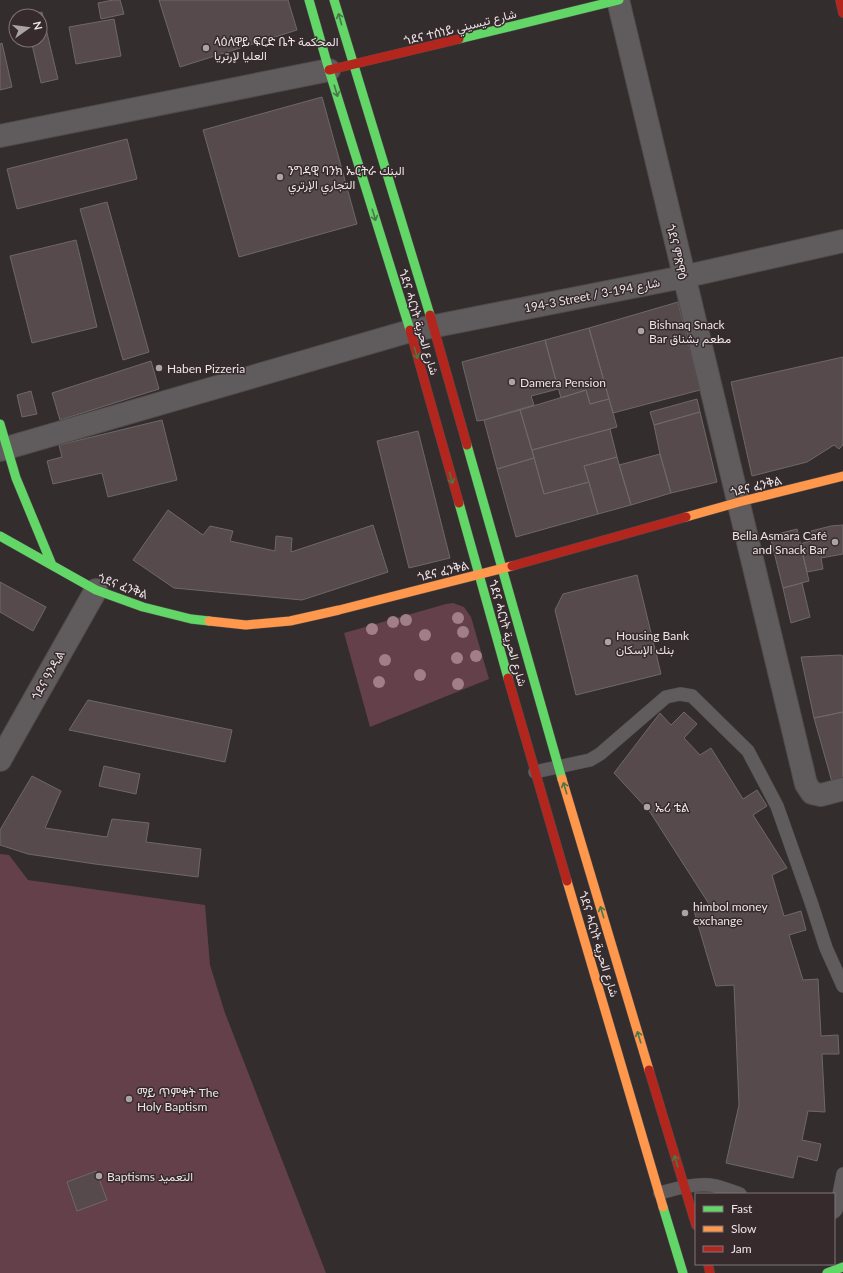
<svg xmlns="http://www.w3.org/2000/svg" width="843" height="1273" font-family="Lato,Vazirmatn,'Noto Sans Ethiopic',sans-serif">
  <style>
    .green { fill: #64404a }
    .building { fill: #574a4d; stroke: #6d6869 }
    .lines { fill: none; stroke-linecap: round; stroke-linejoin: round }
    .lane-casing { stroke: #514b4c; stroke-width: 14 }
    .street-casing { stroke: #514b4c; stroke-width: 24 }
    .fast-casing { stroke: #514b4c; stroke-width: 10 }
    .slow-casing { stroke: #514b4c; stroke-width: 10 }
    .jam-casing { stroke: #514b4c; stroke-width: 10 }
    .lane { stroke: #605c5d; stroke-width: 13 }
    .street { stroke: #605c5d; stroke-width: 22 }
    .fast { stroke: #63d668; stroke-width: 9 }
    .slow { stroke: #ff974d; stroke-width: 9 }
    .jam { stroke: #b3261e; stroke-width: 9 }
    .tree { fill: #a07f87 }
    .oneway { stroke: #4a7748 }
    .poi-dot { fill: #aba4a6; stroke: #362a2d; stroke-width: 1.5 }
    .labels { text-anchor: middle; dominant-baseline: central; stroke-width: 3; stroke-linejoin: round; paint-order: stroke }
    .street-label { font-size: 12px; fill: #ece4e6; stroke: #362a2d }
    .poi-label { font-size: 12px; fill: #ece4e6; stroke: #362a2d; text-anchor: start }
  </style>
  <rect width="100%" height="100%" fill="#332d2e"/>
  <path class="green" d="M 453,603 L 464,607 L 471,617 L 489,679 L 370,727 L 344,633 L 446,604 Z
    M 0,854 L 9,855 L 28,880 L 205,905 L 210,965 L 225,1013 L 326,1273 L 0,1273 Z"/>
  <path class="building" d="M 113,0 L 120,0 L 124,14 L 101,19 L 98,3 Z
    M 159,0 L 288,0 L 297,30 L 180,67 Z
    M 42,12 L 58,79 L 41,83 L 31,40 L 40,40 L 40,16 L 26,16 Z
    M 114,19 L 121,56 L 76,64 L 69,27 Z
    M 2,43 L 12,87 L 0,90 L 0,44 Z
    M 322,97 L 357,224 L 239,257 L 203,130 Z
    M 127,139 L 137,179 L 17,209 L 7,169 Z
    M 107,202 L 149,352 L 123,360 L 80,209 Z
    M 76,240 L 97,327 L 32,343 L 10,256 Z
    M 678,302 L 700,390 L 613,413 L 589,328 Z
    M 589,328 L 609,399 L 590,404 L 586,390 L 561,398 L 545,340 Z
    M 545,340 L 558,389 L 531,396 L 534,405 L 484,420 L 477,421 L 462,362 Z
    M 843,357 L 843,445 L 839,449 L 834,445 L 807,462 L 752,476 L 731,382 Z
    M 151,361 L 159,389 L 60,420 L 52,393 Z
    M 586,390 L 590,404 L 609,399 L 617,427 L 532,450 L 520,410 Z
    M 31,391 L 37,414 L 22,417 L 17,395 Z
    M 697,399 L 700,412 L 654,425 L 650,412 Z
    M 520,410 L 534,458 L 497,469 L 484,420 Z
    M 700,412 L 717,482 L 671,493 L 660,454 L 654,425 Z
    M 162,420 L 177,480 L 108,497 L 102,473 L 53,484 L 47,461 L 62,457 L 59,445 Z
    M 610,429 L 617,457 L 584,466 L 589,482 L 544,494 L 532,450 Z
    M 418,431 L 450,558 L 409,568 L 377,441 Z
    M 660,454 L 671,493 L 631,505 L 619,465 Z
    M 617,457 L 631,505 L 598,514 L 584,466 Z
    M 534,458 L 544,494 L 589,482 L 598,514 L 516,537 L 497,469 Z
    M 168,510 L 203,535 L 210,526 L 233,531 L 230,541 L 275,551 L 276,536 L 292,538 L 291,552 L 373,525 L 388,572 L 302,600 L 174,588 L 133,560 Z
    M 843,525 L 843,554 L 821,558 L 823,569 L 807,572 L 800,544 L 813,540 L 811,531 L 831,526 Z
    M 797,529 L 809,581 L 783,588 L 770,536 Z
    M 637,575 L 661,674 L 576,695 L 555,610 L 563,594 Z
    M 0,582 L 46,607 L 33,631 L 0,612 Z
    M 802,583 L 810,617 L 791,623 L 783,588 Z
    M 841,655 L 843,656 L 843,712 L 814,718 L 801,657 Z
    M 88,700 L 232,730 L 225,762 L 69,730 Z
    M 684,712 L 697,724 L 684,738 L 700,755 L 711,748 L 743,799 L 757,790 L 767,806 L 753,815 L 787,868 L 772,875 L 784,916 L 801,911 L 806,930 L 789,935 L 803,980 L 818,979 L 821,1036 L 838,1035 L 839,1054 L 822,1054 L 825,1112 L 808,1111 L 802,1140 L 821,1144 L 817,1161 L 798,1156 L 793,1178 L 726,1163 L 739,1105 L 734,985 L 716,986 L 694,911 L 709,904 L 650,812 L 614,773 L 660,713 L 671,725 Z
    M 843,712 L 843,778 L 832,782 L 814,718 Z
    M 104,766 L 140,774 L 136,794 L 99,786 Z
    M 32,776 L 61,791 L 45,828 L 107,837 L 112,819 L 149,823 L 146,842 L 201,849 L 198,877 L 95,864 L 28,854 L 0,845 L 0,830 Z
    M 96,1171 L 107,1200 L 77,1211 L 67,1182 Z"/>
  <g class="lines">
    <g class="lane-casing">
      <path id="lane" d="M 535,772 L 590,760 L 600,754 L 666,697 L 680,694 L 692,696 L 748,751 L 777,806 L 811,902 L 826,948 L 843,986
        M 660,1193 C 677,1188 699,1182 716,1186 C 724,1188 732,1191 740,1194
        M 834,1212 L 836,1210 L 843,1174"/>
    </g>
    <g class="street-casing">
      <path id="street" d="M 618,0 C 680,262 744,522 806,784 L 812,793 L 821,795 L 843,789
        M 0,136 L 329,70
        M 0,450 L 410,331 L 683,277 L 843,241
        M 0,760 L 96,590"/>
    </g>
    <g class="fast-casing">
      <path id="fast" d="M 309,0 L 329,70 L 410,330
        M 334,0 L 430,315
        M 459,39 L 619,0
        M 0,424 L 16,478 L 52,565
        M 467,445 L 562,779
        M 459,503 L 508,678
        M 0,536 L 96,590 L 143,607 L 191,619 L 209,621
        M 663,1207 L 683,1273
        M 827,1273 L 843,1267"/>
    </g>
    <g class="slow-casing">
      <path id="slow" d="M 686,517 L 739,502 L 843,476
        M 209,621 L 246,625 L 290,621 L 339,610 L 512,566
        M 562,779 L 649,1070
        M 567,881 L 663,1207"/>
    </g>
    <g class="jam-casing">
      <path id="jam" d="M 840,0 L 843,13
        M 329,70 L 459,39
        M 430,315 L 467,445
        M 410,330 L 459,503
        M 512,566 L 686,517
        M 508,678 L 567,881
        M 649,1070 L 696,1225
        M 708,1264 L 710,1273"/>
    </g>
    <use href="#lane" class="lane"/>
    <use href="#street" class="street"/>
    <use href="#fast" class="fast"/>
    <use href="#slow" class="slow"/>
    <use href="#jam" class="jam"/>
  </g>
  <g class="tree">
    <circle cx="458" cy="618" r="6"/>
    <circle cx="406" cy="620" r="6"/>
    <circle cx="393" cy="622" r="6"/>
    <circle cx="372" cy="629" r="6"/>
    <circle cx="463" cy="632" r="6"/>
    <circle cx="425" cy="635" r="6"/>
    <circle cx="476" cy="656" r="6"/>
    <circle cx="457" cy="658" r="6"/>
    <circle cx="385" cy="660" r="6"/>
    <circle cx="420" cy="675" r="6"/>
    <circle cx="379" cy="682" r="6"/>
    <circle cx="458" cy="684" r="6"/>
  </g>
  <defs><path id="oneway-shaft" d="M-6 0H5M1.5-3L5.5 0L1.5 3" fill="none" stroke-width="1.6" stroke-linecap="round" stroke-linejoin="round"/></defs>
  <g class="oneway">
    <use href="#oneway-shaft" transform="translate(340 19) rotate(-106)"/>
    <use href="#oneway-shaft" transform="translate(336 91) rotate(73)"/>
    <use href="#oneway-shaft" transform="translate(374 215) rotate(73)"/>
    <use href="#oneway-shaft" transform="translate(416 353) rotate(74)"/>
    <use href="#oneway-shaft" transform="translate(451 478) rotate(74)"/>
    <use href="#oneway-shaft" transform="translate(565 788) rotate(-107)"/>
    <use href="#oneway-shaft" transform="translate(602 912) rotate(-107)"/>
    <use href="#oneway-shaft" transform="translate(639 1037) rotate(-107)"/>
    <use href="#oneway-shaft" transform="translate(676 1161) rotate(-107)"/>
  </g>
  <g class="poi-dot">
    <circle cx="206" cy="48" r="4"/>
    <circle cx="280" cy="177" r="4"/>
    <circle cx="641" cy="331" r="4"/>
    <circle cx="159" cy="368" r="4"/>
    <circle cx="512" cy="382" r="4"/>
    <circle cx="835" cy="542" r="4"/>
    <circle cx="608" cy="642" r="4"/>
    <circle cx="647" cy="807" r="4"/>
    <circle cx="685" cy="913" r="4"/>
    <circle cx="129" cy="1099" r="4"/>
    <circle cx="99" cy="1176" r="4"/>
  </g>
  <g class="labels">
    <g class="street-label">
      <text transform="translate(460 27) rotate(-14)">ጎደና ተሰነይ شارع تيسيني</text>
      <text transform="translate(677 252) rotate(77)">ጎደና ምጽዋዕ</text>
      <text transform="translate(592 295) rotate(-11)">194-3 Street / شارع 194-3</text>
      <text transform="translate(419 322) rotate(73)">ጎደና ሓርነት شارع الحرية</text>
      <text transform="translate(756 486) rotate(-14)">ጎደና ፈንቅል</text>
      <text transform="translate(443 571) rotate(-14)">ጎደና ፈንቅል</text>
      <text transform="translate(123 586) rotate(20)">ጎደና ፈንቅል</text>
      <text transform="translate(508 633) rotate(74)">ጎደና ሓርነት شارع الحرية</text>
      <text transform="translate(48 675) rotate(-61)">ጎደና ዓንዲል</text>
      <text transform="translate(599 944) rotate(73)">ጎደና ሓርነት شارع الحرية</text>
    </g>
    <g class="poi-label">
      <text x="214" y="41">ላዕለዋይ ፍርድ ቤት المحكمة<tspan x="214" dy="14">العليا لإرتريا</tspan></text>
      <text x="288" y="170">ንግዳዊ ባንክ ኤርትራ البنك<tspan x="288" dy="14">التجاري الإرتري</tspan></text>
      <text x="649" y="324">Bishnaq Snack<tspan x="649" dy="14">Bar مطعم بشناق</tspan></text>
      <text x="167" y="368">Haben Pizzeria</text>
      <text x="520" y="382">Damera Pension</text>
      <text x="827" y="535" text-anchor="end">Bella Asmara Café<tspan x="827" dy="14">and Snack Bar</tspan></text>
      <text x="616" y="635">Housing Bank<tspan x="616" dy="14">بنك الإسكان</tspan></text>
      <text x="655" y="807">ኤሪ ቴል</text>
      <text x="693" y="906">himbol money<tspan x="693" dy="14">exchange</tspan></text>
      <text x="137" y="1092">ማይ ጥምቀት The<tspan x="137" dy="14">Holy Baptism</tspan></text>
      <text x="107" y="1176">Baptisms التعميد</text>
    </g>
  </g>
  <rect x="695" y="1193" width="140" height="72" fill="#362a2d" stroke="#7f7477"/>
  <rect x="703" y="1206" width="20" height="6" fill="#63d668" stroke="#7f7477"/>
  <text x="731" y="1213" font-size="12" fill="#ece4e6">Fast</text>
  <rect x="703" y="1226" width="20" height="6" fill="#ff974d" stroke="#7f7477"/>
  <text x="731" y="1233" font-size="12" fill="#ece4e6">Slow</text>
  <rect x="703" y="1246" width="20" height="6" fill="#b3261e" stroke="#7f7477"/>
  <text x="731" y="1253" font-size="12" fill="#ece4e6">Jam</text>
  <g transform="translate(28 28) rotate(76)"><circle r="19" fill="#362a2d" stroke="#7f7477"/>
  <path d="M0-3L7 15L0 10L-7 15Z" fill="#aba4a6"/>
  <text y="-6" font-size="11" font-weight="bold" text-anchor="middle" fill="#ece4e6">N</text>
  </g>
</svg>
